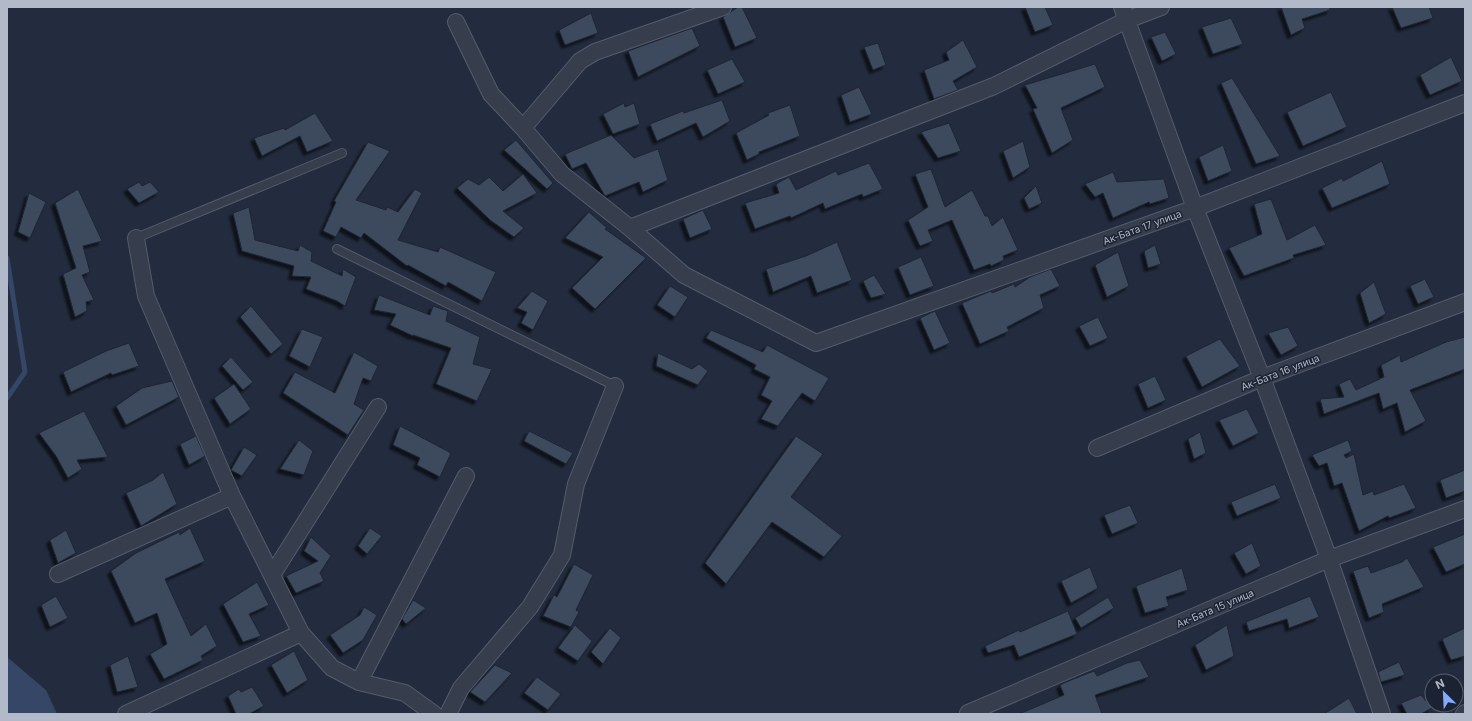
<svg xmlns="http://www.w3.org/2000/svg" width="1472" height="721" font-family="Inter,sans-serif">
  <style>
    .water { fill: #354666 }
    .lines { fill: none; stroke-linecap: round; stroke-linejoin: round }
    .stream { stroke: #354666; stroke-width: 5 }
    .building { fill: #3e4a5d; stroke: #1d2535; filter: url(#shadow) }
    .service-casing { stroke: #545c6c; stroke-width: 10 }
    .minor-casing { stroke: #545c6c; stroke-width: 18 }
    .service { stroke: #363e4e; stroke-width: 8 }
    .minor { stroke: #363e4e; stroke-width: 16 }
    .labels { text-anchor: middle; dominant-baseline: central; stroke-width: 3; stroke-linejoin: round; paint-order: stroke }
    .street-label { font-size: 10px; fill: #b2b9c9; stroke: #1b2333 }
  </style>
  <defs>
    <filter id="shadow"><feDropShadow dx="-3.5" dy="3.5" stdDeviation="1" flood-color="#0009"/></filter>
  </defs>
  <rect width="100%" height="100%" fill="#222c3e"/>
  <path class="water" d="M 7,657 L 46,690 L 57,714 L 7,714 Z"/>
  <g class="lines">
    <path class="stream" d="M 7,258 L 25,372 L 7,398"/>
  </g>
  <path class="building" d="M 738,7 L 742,7 L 757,38 L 735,47 L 723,17 Z
    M 1025,7 L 1045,7 L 1053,25 L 1035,32 Z
    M 1281,7 L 1330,7 L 1330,10 L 1302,19 L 1305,28 L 1291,35 Z
    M 1392,7 L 1429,7 L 1433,18 L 1401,28 Z
    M 591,13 L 598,33 L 565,45 L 559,30 Z
    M 1231,18 L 1243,44 L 1213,54 L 1202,27 Z
    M 692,28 L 700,46 L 638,77 L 628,51 Z
    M 1165,32 L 1176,54 L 1162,61 L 1151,37 Z
    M 963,40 L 977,67 L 953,81 L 958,90 L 934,99 L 924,70 L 949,60 L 946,52 Z
    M 878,43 L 886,65 L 873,70 L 864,47 Z
    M 1451,57 L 1462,81 L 1430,95 L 1420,75 Z
    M 732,59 L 745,82 L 718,94 L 707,70 Z
    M 1095,64 L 1105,87 L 1061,108 L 1073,140 L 1052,153 L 1033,109 L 1037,108 L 1025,85 Z
    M 1232,78 L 1280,156 L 1256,164 L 1221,83 Z
    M 859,87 L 872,114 L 850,122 L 841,95 Z
    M 1331,92 L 1347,127 L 1303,146 L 1287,112 Z
    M 722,100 L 730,121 L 703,137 L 696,123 L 657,141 L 650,124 L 683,111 L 684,113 Z
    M 624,103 L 625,107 L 634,103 L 640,124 L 613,134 L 603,114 Z
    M 790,105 L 800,136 L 759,152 L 759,154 L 747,160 L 736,133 L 769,115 L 768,113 Z
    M 315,113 L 333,141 L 307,152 L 300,136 L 262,156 L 254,138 L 284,128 L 285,130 Z
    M 949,123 L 961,151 L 938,158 L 921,132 Z
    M 611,135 L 634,158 L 658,149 L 668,180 L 643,192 L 639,182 L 605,196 L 586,163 L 572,169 L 565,154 Z
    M 516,140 L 553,183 L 547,189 L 504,150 Z
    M 1023,141 L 1030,167 L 1013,178 L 1003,151 Z
    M 368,142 L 390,151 L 356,200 L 386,210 L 387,207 L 398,212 L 415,189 L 422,193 L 398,240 L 438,252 L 440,247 L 496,272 L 482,301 L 448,282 L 446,286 L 408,265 L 407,266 L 364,233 L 361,238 L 341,227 L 336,237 L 323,231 L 336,202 L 334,201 Z
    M 1223,145 L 1232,171 L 1208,181 L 1199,157 Z
    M 1382,161 L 1390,184 L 1332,208 L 1322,188 L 1342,178 L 1343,181 Z
    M 869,163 L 883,189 L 863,197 L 862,194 L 825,209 L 823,203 L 791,218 L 790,216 L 755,229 L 745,203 L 779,193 L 776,184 L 789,177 L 796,190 L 836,171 L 838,175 Z
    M 931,169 L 945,207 L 972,190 L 985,216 L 988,216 L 992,226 L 1003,217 L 1018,250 L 1003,256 L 1004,260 L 991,266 L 990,264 L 974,270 L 952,220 L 928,230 L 933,241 L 920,246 L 908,220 L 928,207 L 915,174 Z
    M 1113,172 L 1117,182 L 1164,179 L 1169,198 L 1150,204 L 1149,202 L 1113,218 L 1103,193 L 1095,197 L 1085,184 Z
    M 523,174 L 537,193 L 503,211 L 524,228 L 514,237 L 490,220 L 457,188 L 468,179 L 479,185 L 489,177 L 503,191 Z
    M 139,182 L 142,186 L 150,182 L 159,192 L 139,203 L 127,189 Z
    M 1036,186 L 1042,203 L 1029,209 L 1024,198 Z
    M 78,189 L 102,241 L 83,246 L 90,272 L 82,275 L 94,300 L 86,302 L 87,311 L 75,317 L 63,274 L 76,268 L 55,203 Z
    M 29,193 L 46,202 L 30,238 L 18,232 Z
    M 1271,199 L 1287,240 L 1315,225 L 1326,245 L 1293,255 L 1294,258 L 1244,276 L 1229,248 L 1262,234 L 1254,204 Z
    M 249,207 L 255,240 L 298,251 L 300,245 L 312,252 L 311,261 L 342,276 L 343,269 L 356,277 L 345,306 L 337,301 L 306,289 L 311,277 L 292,276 L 294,266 L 242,251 L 233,213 Z
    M 703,210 L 712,229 L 690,238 L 683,219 Z
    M 589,212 L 607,228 L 605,229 L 646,258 L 595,309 L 572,288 L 603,257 L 565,238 Z
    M 837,242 L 852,280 L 817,293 L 811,276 L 773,292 L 766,269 L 806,256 Z
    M 1155,245 L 1161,264 L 1148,268 L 1144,251 Z
    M 1118,252 L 1129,286 L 1107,297 L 1095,265 Z
    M 921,257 L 934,286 L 910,295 L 898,267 Z
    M 1051,269 L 1060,286 L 1040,295 L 1044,308 L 1007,327 L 1009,331 L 980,344 L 962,303 L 991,291 L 992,293 L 1014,284 L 1015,287 L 1030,277 Z
    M 874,275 L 886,294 L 871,298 L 863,281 Z
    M 1425,279 L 1434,297 L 1418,304 L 1410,286 Z
    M 1374,282 L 1386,314 L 1369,323 L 1360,293 Z
    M 670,286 L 688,297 L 675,317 L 657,305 Z
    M 532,291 L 548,301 L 533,330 L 521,323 L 527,312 L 517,308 Z
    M 379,295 L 430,315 L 433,306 L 448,311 L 446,321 L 480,337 L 473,364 L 492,369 L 477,401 L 436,384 L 451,348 L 413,335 L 413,336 L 390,325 L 396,314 L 374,310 Z
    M 251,306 L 283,344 L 271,354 L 240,317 Z
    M 935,311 L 950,343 L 934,350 L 920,318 Z
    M 1098,317 L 1108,338 L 1090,346 L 1079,326 Z
    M 1288,327 L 1298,346 L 1281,355 L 1268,333 Z
    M 302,329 L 323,337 L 310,367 L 289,356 Z
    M 711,330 L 763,352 L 767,345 L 829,378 L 815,401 L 802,393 L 778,426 L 761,419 L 772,401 L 761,395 L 770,377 L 754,369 L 756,365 L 706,338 Z
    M 1465,337 L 1465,369 L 1410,390 L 1426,421 L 1405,432 L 1397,403 L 1383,409 L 1379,393 L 1324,414 L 1320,399 L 1344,397 L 1339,384 L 1350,379 L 1356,390 L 1384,377 L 1381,365 L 1400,355 L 1401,362 L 1446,342 Z
    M 1220,339 L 1240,366 L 1202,387 L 1186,356 Z
    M 129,343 L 139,366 L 112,375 L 111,373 L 71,392 L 63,372 L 106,351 Z
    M 354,352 L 378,366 L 371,381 L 363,378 L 354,404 L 364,410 L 348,435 L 283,393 L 295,372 L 335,393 Z
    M 658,353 L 692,369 L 699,364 L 708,371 L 698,385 L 656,366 Z
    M 231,357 L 253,382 L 243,390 L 222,366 Z
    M 1155,376 L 1166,400 L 1148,408 L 1138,384 Z
    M 172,381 L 179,397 L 126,425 L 116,406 L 142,388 Z
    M 234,384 L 251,409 L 230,424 L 214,398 Z
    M 1247,409 L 1259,433 L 1233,446 L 1219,420 Z
    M 84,411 L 108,457 L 77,460 L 82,469 L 68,478 L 56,456 L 39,433 Z
    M 400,426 L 451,453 L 440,477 L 417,465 L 420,458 L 393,445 Z
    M 529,431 L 573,453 L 566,464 L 524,441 Z
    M 1200,432 L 1206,453 L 1194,459 L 1188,439 Z
    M 196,436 L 205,456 L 189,465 L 180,444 Z
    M 796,436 L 823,454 L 791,497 L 842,536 L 824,557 L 772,522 L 726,584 L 705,563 Z
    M 299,440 L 313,451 L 304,475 L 280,469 Z
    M 1348,440 L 1352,451 L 1344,455 L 1346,458 L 1354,454 L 1363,495 L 1373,491 L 1374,495 L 1404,484 L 1416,508 L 1389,518 L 1388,516 L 1359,531 L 1342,483 L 1334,486 L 1327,463 L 1319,466 L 1312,455 Z
    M 244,447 L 257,455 L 242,476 L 231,470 Z
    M 1465,470 L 1465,491 L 1446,498 L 1440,480 Z
    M 163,472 L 177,504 L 141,526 L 126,493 L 153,480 Z
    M 1275,484 L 1281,498 L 1237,516 L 1231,502 Z
    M 1130,505 L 1138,523 L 1112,534 L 1104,515 Z
    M 190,528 L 205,561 L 165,579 L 191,636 L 206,624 L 217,646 L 201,656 L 203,660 L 164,679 L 150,654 L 167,644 L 157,613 L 135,623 L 111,571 L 136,553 L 179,532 L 180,535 Z
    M 370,528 L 382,536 L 367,554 L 358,546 Z
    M 66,530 L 76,553 L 58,563 L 50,540 Z
    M 1465,534 L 1465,564 L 1446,572 L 1433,547 Z
    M 311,537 L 330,555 L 332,554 L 320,573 L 324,581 L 296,593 L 286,576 L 318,561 L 304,551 Z
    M 1252,543 L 1261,566 L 1246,574 L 1234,553 Z
    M 1407,558 L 1424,587 L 1382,604 L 1384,612 L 1369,618 L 1353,571 L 1368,566 L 1371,573 L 1402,562 Z
    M 574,564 L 593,575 L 576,610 L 579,612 L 571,627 L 543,616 L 554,595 L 557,597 Z
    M 1090,567 L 1098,588 L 1071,603 L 1061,581 Z
    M 1182,568 L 1188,590 L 1166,597 L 1169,606 L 1145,613 L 1136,586 Z
    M 257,582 L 269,605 L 249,614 L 261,636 L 243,642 L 223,604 Z
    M 56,596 L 68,618 L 50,627 L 41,605 Z
    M 1310,596 L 1319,617 L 1289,628 L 1287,619 L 1249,631 L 1246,622 Z
    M 1108,597 L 1114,608 L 1081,628 L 1075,618 Z
    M 413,600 L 426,608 L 406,624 L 402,619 Z
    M 364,607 L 377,615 L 363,640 L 343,653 L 330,635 L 360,615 Z
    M 1068,611 L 1077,634 L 1019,657 L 1014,645 L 988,653 L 985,646 L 1019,630 L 1020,632 Z
    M 575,625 L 592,641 L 578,661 L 558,648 Z
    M 1227,625 L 1234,656 L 1206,670 L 1195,645 Z
    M 610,628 L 621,638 L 603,664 L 591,652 Z
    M 1465,628 L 1465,656 L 1451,660 L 1442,639 Z
    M 294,651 L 308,680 L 287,693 L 271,665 Z
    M 128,656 L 138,687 L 117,692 L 110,665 Z
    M 1140,660 L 1149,677 L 1095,695 L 1102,714 L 1019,714 L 1064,695 L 1060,685 L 1066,682 L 1094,671 L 1097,676 L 1127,663 Z
    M 1399,662 L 1405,675 L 1381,682 L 1378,672 Z
    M 495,665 L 512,673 L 485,702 L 470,692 Z
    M 537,677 L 561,694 L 548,710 L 524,693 Z
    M 252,687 L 264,706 L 249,714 L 236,714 L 228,696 L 239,689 L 241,692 Z
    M 1421,695 L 1432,708 L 1421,714 L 1407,714 L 1401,703 Z
    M 1349,698 L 1357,714 L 1324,714 Z"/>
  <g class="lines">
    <g class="service-casing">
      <path id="service" d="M 136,238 L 342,153
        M 337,249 L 615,386"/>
    </g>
    <g class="minor-casing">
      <path id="minor" d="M 1122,7 L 1195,208 L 1262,378 L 1329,559 L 1382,714
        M 456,22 L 491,94 L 523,128 L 562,174 L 630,228 L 684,275 L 816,343 L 1195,208 L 1465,103
        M 523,128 L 580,61 L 595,52 L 723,7
        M 630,228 L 994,86 L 1127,20 L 1161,7
        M 136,238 L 146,296 L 232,496 L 301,633 L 332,668 L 359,682 L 405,693 L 434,714
        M 1097,448 L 1262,378 L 1465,302
        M 58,574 L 232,496
        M 272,575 L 378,407
        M 359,682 L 466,476
        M 968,713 L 1329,559 L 1465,509
        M 126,714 L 301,633
        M 448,714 L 461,688 L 530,607 L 562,555 L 576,484 L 615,386
        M 1464,714 L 1465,713"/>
    </g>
    <use href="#service" class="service"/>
    <use href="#minor" class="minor"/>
  </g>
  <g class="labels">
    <g class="street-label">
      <text transform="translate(1142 227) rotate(-20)">Ак-Бата 17 улица</text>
      <text transform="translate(1280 372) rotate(-21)">Ак-Бата 16 улица</text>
      <text transform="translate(1215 608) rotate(-23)">Ак-Бата 15 улица</text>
    </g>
  </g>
  <rect width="1472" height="721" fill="none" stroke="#b2b9c9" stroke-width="16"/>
  <g transform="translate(1444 693) rotate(336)"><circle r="19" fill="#1b2333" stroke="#575f6f"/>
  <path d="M0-3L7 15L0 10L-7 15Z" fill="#84aafc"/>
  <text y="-6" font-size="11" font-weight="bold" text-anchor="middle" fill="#b2b9c9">N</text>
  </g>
</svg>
